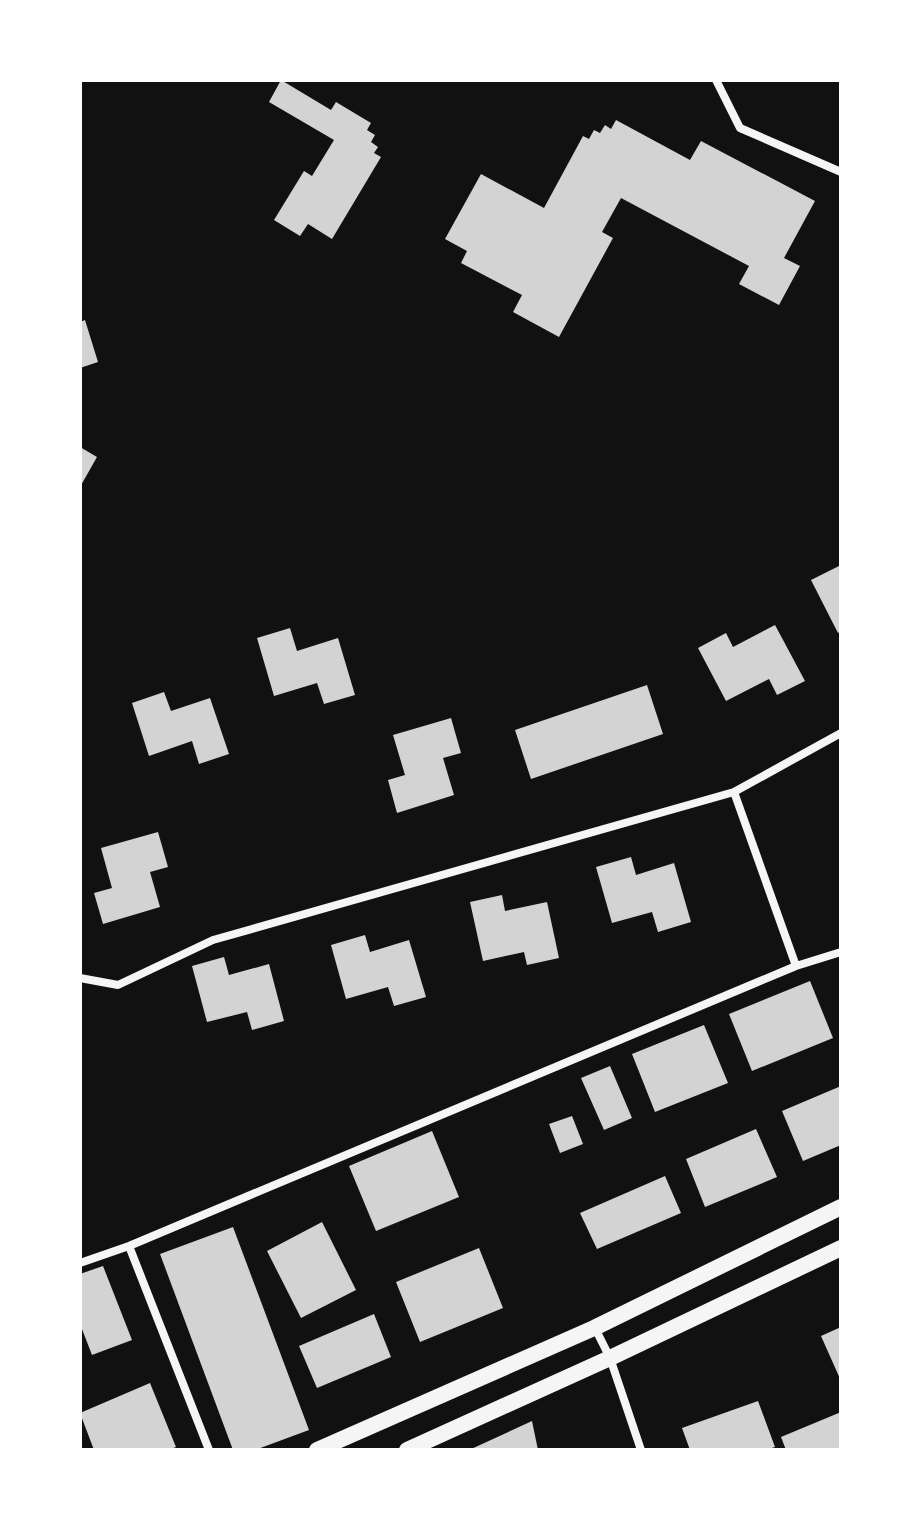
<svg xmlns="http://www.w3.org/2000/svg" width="921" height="1530" font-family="'Roboto Condensed',sans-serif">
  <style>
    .building { fill: #d3d3d3 }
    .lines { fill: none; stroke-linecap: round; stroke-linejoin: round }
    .minor { stroke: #f5f5f5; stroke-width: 8 }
    .secondary { stroke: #f5f5f5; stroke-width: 16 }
  </style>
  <rect width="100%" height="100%" fill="#111"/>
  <path class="building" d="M 281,80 L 331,110 L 336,102 L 371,123 L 367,130 L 375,135 L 371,142 L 378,147 L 374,153 L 381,157 L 332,239 L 308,224 L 300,236 L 274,220 L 304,171 L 312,176 L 334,140 L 269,102 Z
    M 616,120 L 690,160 L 701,141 L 815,201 L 784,258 L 800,266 L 779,305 L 739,284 L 749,266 L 621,198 L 602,232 L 613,238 L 559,337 L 513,312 L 522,295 L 461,263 L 467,251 L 445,239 L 481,174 L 544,208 L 583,136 L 589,139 L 594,130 L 600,133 L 605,125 L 611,129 Z
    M 85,320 L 98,362 L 80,368 L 80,322 Z
    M 80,447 L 97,457 L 80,487 Z
    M 839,566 L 841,571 L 841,631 L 838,633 L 811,580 Z
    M 775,625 L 805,681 L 777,695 L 769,679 L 726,701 L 698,648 L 726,633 L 733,647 Z
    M 290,628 L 297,651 L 338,638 L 355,695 L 324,704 L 317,683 L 274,696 L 257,638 Z
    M 647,685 L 663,734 L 531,779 L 515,730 Z
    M 164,692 L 171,711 L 210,698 L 229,754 L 199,764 L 192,741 L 149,756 L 132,703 Z
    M 451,718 L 461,753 L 443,758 L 454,795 L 397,813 L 388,780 L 405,775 L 393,735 Z
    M 158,832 L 168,867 L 150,872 L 160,907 L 103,924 L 94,893 L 112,888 L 101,848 Z
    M 631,857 L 636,875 L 674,863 L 691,922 L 658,932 L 652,912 L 612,923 L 596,867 Z
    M 502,895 L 505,911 L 547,902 L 559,958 L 527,965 L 524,952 L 483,961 L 470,902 Z
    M 365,935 L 370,952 L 409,940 L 426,997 L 394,1006 L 388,987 L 346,999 L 331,945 Z
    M 224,957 L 229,975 L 269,964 L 284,1021 L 252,1030 L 247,1012 L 207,1022 L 192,966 Z
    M 810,981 L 833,1038 L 752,1071 L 729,1014 Z
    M 704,1025 L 728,1083 L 655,1112 L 632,1054 Z
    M 610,1066 L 632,1118 L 604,1130 L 581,1078 Z
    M 841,1086 L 841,1145 L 803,1161 L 782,1111 Z
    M 572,1116 L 583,1144 L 560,1153 L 549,1124 Z
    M 756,1129 L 777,1177 L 705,1207 L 686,1159 Z
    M 432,1131 L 459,1197 L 376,1231 L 349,1166 Z
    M 665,1176 L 681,1213 L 597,1249 L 580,1213 Z
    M 322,1222 L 356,1290 L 301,1318 L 267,1251 Z
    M 233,1227 L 309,1430 L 255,1450 L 233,1450 L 160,1254 Z
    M 479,1248 L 503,1308 L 420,1342 L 396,1282 Z
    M 103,1266 L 132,1340 L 92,1355 L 80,1324 L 80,1274 Z
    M 374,1314 L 391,1357 L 317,1388 L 299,1346 Z
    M 841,1327 L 841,1381 L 821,1336 Z
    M 150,1383 L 176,1447 L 168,1450 L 94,1450 L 80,1413 Z
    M 758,1401 L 775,1447 L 765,1450 L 690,1450 L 682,1428 Z
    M 841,1412 L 841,1450 L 786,1450 L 781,1437 Z
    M 532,1421 L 538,1450 L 469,1450 Z"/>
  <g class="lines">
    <path class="minor" d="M 716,80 L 740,128 L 841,172
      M 734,792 L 796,966
      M 80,978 L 118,985 L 213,940 L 734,792 L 841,733
      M 129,1246 L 209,1450
      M 80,1263 L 129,1246 L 796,966 L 841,952
      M 595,1328 L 610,1358 L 641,1450"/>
    <path class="secondary" d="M 317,1450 L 594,1328 L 841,1207
      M 407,1450 L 610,1358 L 841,1248"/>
  </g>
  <rect width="921" height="1530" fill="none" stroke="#ffffff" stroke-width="164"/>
</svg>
